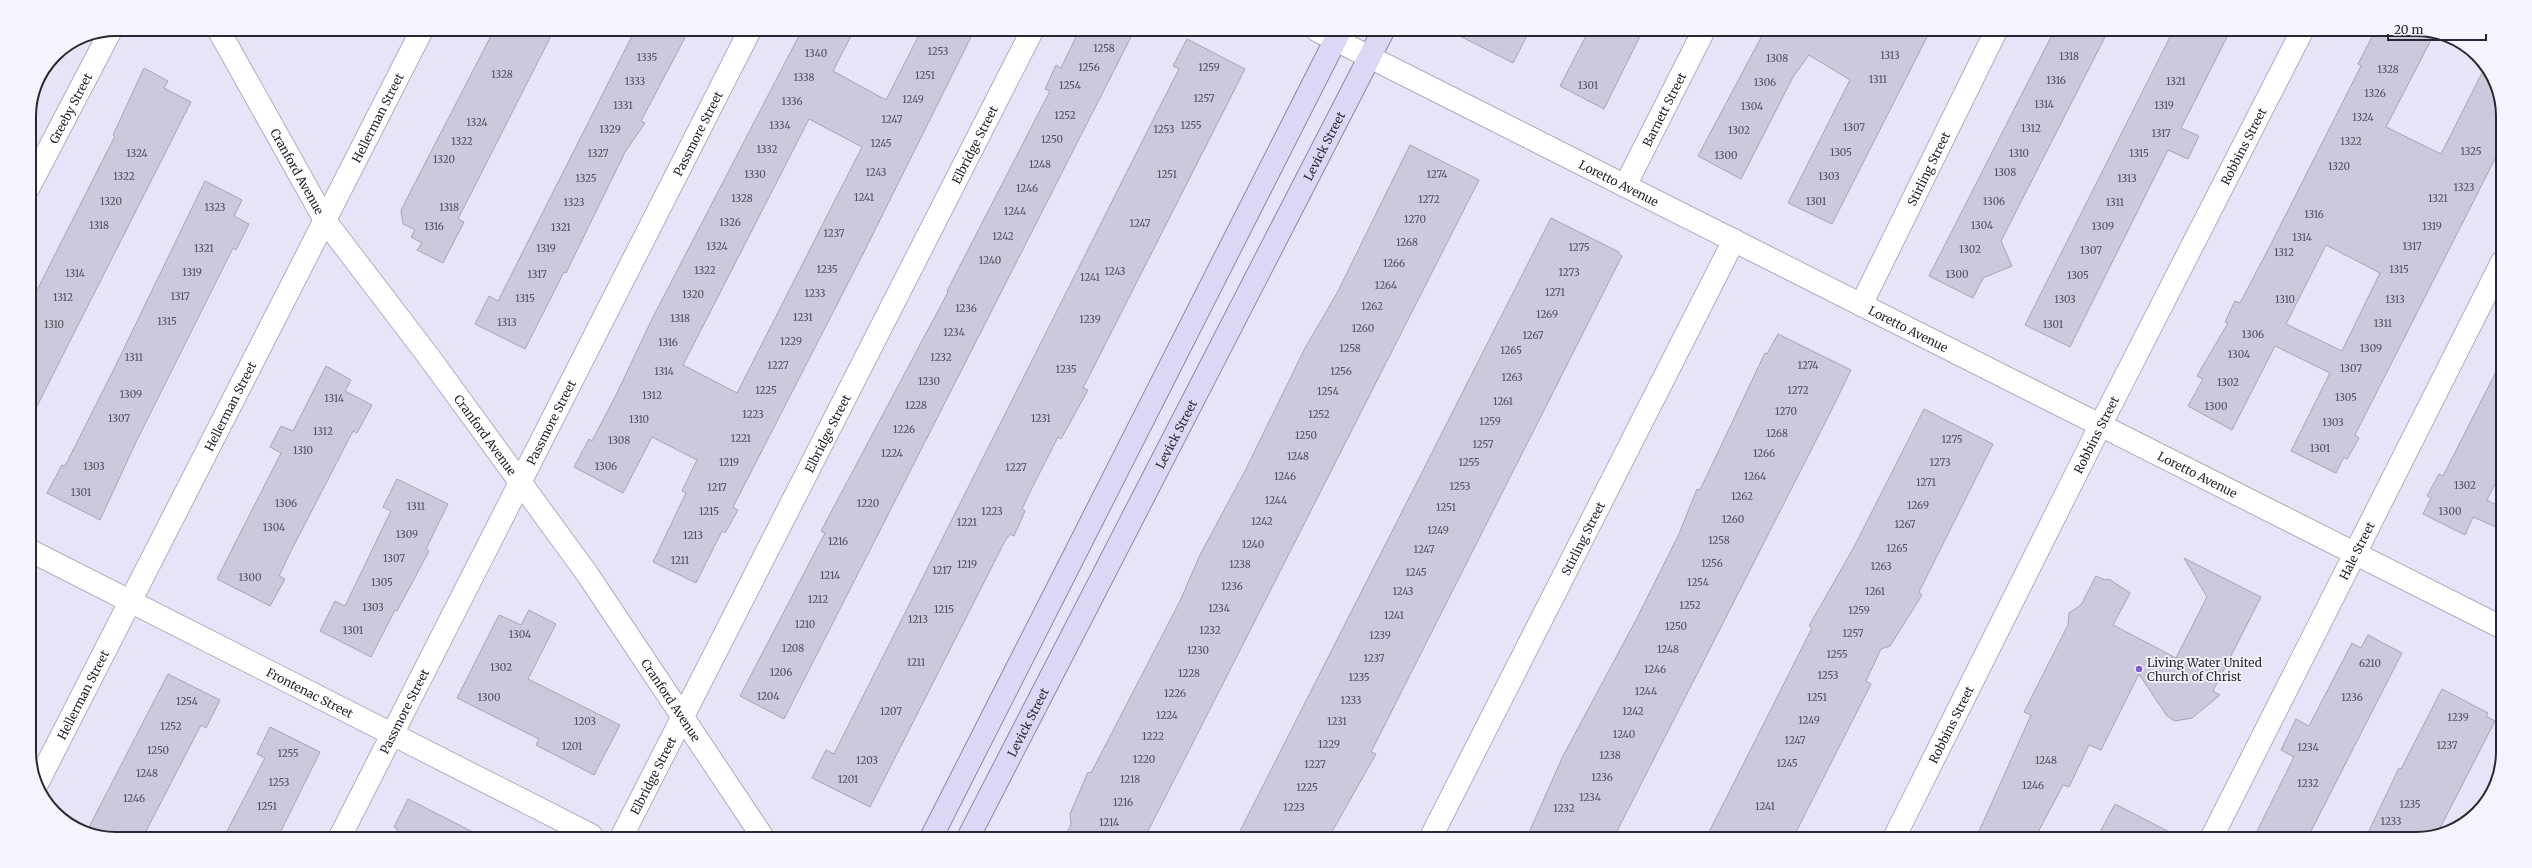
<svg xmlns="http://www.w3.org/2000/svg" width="2532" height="868" font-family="Merriweather,serif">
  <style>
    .building { fill: #ccc9dd; stroke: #a5a3b5; fill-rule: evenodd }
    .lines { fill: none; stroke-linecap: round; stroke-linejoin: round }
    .minor-casing { stroke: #b0aec1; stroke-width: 24 }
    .major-casing { stroke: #8e89ab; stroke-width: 24 }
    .minor { stroke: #fff; stroke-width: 22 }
    .major { stroke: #dcd7f5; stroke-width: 22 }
    .poi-dot { fill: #7d5dd7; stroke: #f4f3ff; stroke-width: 1.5 }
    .labels { text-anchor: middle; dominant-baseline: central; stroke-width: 3.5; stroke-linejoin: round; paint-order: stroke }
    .number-label { font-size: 10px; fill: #52505a }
    .street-label { font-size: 12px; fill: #29282f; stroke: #f4f3ff }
    .poi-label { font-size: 12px; fill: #29282f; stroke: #f4f3ff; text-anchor: start }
    .rim { fill: none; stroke: #29282f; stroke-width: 2 }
  </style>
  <rect width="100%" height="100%" fill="#e7e4f8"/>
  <path class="building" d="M 494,30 L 554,30 L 458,219 L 464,222 L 443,263 L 417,250 L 422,243 L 411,237 L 415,230 L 403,224 L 401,210 Z
    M 635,30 L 689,30 L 641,121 L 645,123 L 625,152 L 566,273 L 564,272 L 525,349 L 475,324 L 489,296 L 498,301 Z
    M 802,30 L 854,30 L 833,71 L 886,100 L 921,31 L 974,31 L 865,250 L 733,507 L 738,510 L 725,533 L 722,531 L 696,583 L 653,562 L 686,493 L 682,491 L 697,460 L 652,437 L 623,493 L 574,467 L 589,439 L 592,441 L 617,393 L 652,319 ZM 809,119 L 862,147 L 737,393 L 683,365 Z
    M 1079,31 L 1134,31 L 784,719 L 740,696 L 825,533 L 821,531 L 948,292 L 947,291 L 1050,91 L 1045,89 L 1056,65 L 1061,68 Z
    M 1452,32 L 1529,32 L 1513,63 Z
    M 1588,32 L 1642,32 L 1604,109 L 1560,86 Z
    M 1764,32 L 1929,33 L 1832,224 L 1788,203 L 1850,80 L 1809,55 L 1793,77 L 1741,179 L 1698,156 Z
    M 2053,33 L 2107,33 L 2001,241 L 2012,266 L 1983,278 L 1973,298 L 1929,276 Z
    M 2172,33 L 2229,33 L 2181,128 L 2199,136 L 2188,159 L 2168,150 L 2070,347 L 2025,325 Z
    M 2374,33 L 2434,34 L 2386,127 L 2441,154 L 2486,65 L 2503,110 L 2503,143 L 2355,435 L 2359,438 L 2347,459 L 2344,457 L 2336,473 L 2291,451 L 2330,373 L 2275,346 L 2232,430 L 2188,406 L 2203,379 L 2197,376 L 2228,323 L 2225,322 L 2235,301 L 2240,303 L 2271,244 L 2361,66 L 2358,64 ZM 2326,245 L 2380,273 L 2342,351 L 2286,324 Z
    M 1187,39 L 1245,69 L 1083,388 L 1088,390 L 1061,439 L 1058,437 L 1033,486 L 1022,509 L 1025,511 L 1014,536 L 1010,534 L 1005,541 L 870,807 L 812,778 L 826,750 L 834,754 L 1155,116 L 1179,69 L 1173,66 Z
    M 144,68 L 168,81 L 164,88 L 191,102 L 29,422 L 29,306 L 115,136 L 113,135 Z
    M 1410,145 L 1479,180 L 1145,837 L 1065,836 L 1071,825 L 1070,814 L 1088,772 L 1091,773 L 1116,725 L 1180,601 L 1200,555 L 1245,471 L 1305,348 L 1337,293 Z
    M 205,181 L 242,200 L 234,216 L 249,224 L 236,250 L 233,248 L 136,442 L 100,520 L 47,493 L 62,465 L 65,466 L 114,369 Z
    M 1551,218 L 1619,252 L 1619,254 L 1622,256 L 1371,752 L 1376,754 L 1329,837 L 1237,837 Z
    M 1778,334 L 1851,370 L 1829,415 L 1614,837 L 1527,837 L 1563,756 L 1636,620 L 1679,534 L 1697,489 L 1700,490 L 1765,353 L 1767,354 Z
    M 2501,362 L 2500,474 L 2487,500 L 2500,507 L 2500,519 L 2496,527 L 2473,517 L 2465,535 L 2423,514 L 2431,498 L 2427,496 L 2439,474 L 2443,476 Z
    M 326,366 L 351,380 L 345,391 L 372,405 L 357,433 L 353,431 L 291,551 L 279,576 L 285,579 L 270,606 L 217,579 L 281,453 L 270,447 L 281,426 L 293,431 Z
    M 1924,409 L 1993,444 L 1919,592 L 1922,595 L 1890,646 L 1881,649 L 1866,681 L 1871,684 L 1793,838 L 1706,838 L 1812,628 L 1809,626 L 1854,547 Z
    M 397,479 L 448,504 L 426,549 L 429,551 L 397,611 L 395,610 L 371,657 L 320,631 L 335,601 L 345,606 L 391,511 L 383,507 Z
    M 2184,558 L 2261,597 L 2213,691 L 2220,695 L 2192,718 L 2175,721 L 2167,716 L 2139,674 L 2101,750 L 2089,745 L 2069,787 L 2063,785 L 2035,838 L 1976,838 L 2031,715 L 2024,712 L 2068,625 L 2069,613 L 2081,605 L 2096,576 L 2105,580 L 2109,579 L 2130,593 L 2113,625 L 2176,658 L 2207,597 Z
    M 529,610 L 556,624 L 528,679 L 620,725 L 594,775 L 536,745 L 539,739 L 457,698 L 499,615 L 521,625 Z
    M 2368,635 L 2402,653 L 2307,839 L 2253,839 L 2294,757 L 2281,750 L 2296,719 L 2309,726 L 2352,643 L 2361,648 Z
    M 168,674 L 220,700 L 206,728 L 201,725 L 144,835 L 88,834 L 86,833 Z
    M 2442,689 L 2488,713 L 2486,716 L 2495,721 L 2438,832 L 2417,839 L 2365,839 L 2399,768 L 2401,769 Z
    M 270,727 L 320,752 L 279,835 L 225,835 L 265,758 L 257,754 Z
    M 408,799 L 479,835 L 394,835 L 398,829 L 394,827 Z
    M 2115,804 L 2183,839 L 2097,838 Z"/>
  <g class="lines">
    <g class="minor-casing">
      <g id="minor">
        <path id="s1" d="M 218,29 L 326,222 L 429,357 L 588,575 L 762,836"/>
        <path id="s2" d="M 1318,31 L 2499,626"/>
        <path id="s3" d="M 1625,186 L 1703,32"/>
        <path id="s4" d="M 29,187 L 111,30"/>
        <path id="s5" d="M 1861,305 L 1995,33"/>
        <path id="s6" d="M 29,550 L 591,835"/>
        <path id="s7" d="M 38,782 L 422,30"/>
        <path id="s8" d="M 341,835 L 750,30"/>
        <path id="s9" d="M 622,836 L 1032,31"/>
        <path id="s10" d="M 1431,837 L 1734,240"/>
        <path id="s11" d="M 1894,838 L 2100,426 L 2301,33"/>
        <path id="s12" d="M 2211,839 L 2502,262"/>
      </g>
    </g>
    <g class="major-casing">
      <g id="major">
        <path d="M 932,836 L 1340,31"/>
        <path id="s13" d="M 969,836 L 1383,31"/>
      </g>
    </g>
    <use href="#minor" class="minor"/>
    <use href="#major" class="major"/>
  </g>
  <circle class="poi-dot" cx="2139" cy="669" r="4"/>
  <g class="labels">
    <g class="number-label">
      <text x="1104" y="48">1258</text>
      <text x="938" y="51">1253</text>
      <text x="816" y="53">1340</text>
      <text x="1890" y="55">1313</text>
      <text x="2069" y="56">1318</text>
      <text x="647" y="57">1335</text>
      <text x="1777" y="58">1308</text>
      <text x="1089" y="67">1256</text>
      <text x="1209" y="67">1259</text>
      <text x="2388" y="69">1328</text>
      <text x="502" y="74">1328</text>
      <text x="925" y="75">1251</text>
      <text x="804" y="77">1338</text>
      <text x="1878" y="79">1311</text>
      <text x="2056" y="80">1316</text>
      <text x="635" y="81">1333</text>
      <text x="2176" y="81">1321</text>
      <text x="1765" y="82">1306</text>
      <text x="1070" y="85">1254</text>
      <text x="1588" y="85">1301</text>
      <text x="2375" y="93">1326</text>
      <text x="1204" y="98">1257</text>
      <text x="913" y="99">1249</text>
      <text x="792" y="101">1336</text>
      <text x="2044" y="104">1314</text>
      <text x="623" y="105">1331</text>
      <text x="2164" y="105">1319</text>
      <text x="1752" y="106">1304</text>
      <text x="1065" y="115">1252</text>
      <text x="2363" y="117">1324</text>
      <text x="892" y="119">1247</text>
      <text x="477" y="122">1324</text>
      <text x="780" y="125">1334</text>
      <text x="1191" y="125">1255</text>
      <text x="1854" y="127">1307</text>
      <text x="2031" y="128">1312</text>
      <text x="610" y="129">1329</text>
      <text x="1164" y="129">1253</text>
      <text x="1739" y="130">1302</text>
      <text x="2161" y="133">1317</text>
      <text x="1052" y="139">1250</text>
      <text x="462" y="141">1322</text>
      <text x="2351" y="141">1322</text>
      <text x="881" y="143">1245</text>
      <text x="767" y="149">1332</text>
      <text x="2471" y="151">1325</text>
      <text x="1841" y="152">1305</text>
      <text x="137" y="153">1324</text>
      <text x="598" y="153">1327</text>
      <text x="2019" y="153">1310</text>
      <text x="2139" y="153">1315</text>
      <text x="1726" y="155">1300</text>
      <text x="444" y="159">1320</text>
      <text x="1040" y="164">1248</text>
      <text x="2339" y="166">1320</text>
      <text x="876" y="172">1243</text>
      <text x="2005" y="172">1308</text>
      <text x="755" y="174">1330</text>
      <text x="1167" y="174">1251</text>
      <text x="1437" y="174">1274</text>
      <text x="124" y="176">1322</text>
      <text x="1829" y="176">1303</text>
      <text x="586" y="178">1325</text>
      <text x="2127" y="178">1313</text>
      <text x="2464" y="187">1323</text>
      <text x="1027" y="188">1246</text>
      <text x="864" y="197">1241</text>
      <text x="742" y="198">1328</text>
      <text x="2438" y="198">1321</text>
      <text x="1429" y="199">1272</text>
      <text x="111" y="201">1320</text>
      <text x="1816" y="201">1301</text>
      <text x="1994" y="201">1306</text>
      <text x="574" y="202">1323</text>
      <text x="2115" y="202">1311</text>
      <text x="215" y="207">1323</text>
      <text x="449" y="207">1318</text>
      <text x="1015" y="211">1244</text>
      <text x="2314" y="214">1316</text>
      <text x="1415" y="219">1270</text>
      <text x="730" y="222">1326</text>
      <text x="1140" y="223">1247</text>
      <text x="99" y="225">1318</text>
      <text x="1982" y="225">1304</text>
      <text x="434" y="226">1316</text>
      <text x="2103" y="226">1309</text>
      <text x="2432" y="226">1319</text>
      <text x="561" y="227">1321</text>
      <text x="834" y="233">1237</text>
      <text x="1003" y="236">1242</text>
      <text x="2302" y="237">1314</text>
      <text x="1407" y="242">1268</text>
      <text x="717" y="246">1324</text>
      <text x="2412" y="246">1317</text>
      <text x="1579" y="247">1275</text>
      <text x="204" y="248">1321</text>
      <text x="546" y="248">1319</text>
      <text x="1970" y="249">1302</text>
      <text x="2091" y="250">1307</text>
      <text x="2284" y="252">1312</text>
      <text x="990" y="260">1240</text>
      <text x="1394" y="263">1266</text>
      <text x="827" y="269">1235</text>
      <text x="2399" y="269">1315</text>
      <text x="705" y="270">1322</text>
      <text x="1115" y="271">1243</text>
      <text x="192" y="272">1319</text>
      <text x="1569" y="272">1273</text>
      <text x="75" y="273">1314</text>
      <text x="537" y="274">1317</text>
      <text x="1957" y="274">1300</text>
      <text x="2078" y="275">1305</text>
      <text x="1090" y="277">1241</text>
      <text x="1386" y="285">1264</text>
      <text x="1555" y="292">1271</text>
      <text x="815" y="293">1233</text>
      <text x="693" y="294">1320</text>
      <text x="180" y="296">1317</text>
      <text x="63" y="297">1312</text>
      <text x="525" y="298">1315</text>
      <text x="2065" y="299">1303</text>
      <text x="2285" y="299">1310</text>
      <text x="2395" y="299">1313</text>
      <text x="1372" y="306">1262</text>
      <text x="966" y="308">1236</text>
      <text x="1547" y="314">1269</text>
      <text x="803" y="317">1231</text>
      <text x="680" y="318">1318</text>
      <text x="1090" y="319">1239</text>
      <text x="167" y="321">1315</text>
      <text x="507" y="322">1313</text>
      <text x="2383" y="323">1311</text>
      <text x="54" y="324">1310</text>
      <text x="2053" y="324">1301</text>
      <text x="1363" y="328">1260</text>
      <text x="954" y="332">1234</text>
      <text x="2253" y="334">1306</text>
      <text x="1533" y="335">1267</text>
      <text x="791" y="341">1229</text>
      <text x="668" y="342">1316</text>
      <text x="1350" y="348">1258</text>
      <text x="2371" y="348">1309</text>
      <text x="1511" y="350">1265</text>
      <text x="2239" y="354">1304</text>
      <text x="134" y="357">1311</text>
      <text x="941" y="357">1232</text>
      <text x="778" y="365">1227</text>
      <text x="1808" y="365">1274</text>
      <text x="2351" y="368">1307</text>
      <text x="1066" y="369">1235</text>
      <text x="664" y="371">1314</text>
      <text x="1341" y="371">1256</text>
      <text x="1512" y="377">1263</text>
      <text x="929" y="381">1230</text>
      <text x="2228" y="382">1302</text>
      <text x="766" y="390">1225</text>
      <text x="1798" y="390">1272</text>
      <text x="1328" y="391">1254</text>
      <text x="131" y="394">1309</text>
      <text x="652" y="395">1312</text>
      <text x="2346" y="397">1305</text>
      <text x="334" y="398">1314</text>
      <text x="1503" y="401">1261</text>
      <text x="916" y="405">1228</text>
      <text x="2216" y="406">1300</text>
      <text x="1786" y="411">1270</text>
      <text x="753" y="414">1223</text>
      <text x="1319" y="414">1252</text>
      <text x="119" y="418">1307</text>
      <text x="1041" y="418">1231</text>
      <text x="639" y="419">1310</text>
      <text x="1490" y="421">1259</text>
      <text x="2333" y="422">1303</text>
      <text x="904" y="429">1226</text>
      <text x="323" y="431">1312</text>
      <text x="1777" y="433">1268</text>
      <text x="1306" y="435">1250</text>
      <text x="741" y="438">1221</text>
      <text x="1952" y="439">1275</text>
      <text x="619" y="440">1308</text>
      <text x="1483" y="444">1257</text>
      <text x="2320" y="448">1301</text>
      <text x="303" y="450">1310</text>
      <text x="892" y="453">1224</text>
      <text x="1764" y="453">1266</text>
      <text x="1298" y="456">1248</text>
      <text x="729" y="462">1219</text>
      <text x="1469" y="462">1255</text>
      <text x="1940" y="462">1273</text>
      <text x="94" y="466">1303</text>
      <text x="606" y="466">1306</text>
      <text x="1016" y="467">1227</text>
      <text x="1285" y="476">1246</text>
      <text x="1755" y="476">1264</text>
      <text x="1926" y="482">1271</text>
      <text x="2465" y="485">1302</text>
      <text x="1460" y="486">1253</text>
      <text x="717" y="487">1217</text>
      <text x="81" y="492">1301</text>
      <text x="1742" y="496">1262</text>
      <text x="1276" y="500">1244</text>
      <text x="286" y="503">1306</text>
      <text x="868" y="503">1220</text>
      <text x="1918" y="505">1269</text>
      <text x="416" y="506">1311</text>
      <text x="1446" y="507">1251</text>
      <text x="709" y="511">1215</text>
      <text x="992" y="511">1223</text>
      <text x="2450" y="511">1300</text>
      <text x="1733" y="519">1260</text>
      <text x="1262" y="521">1242</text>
      <text x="967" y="522">1221</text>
      <text x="1905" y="524">1267</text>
      <text x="274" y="527">1304</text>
      <text x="1438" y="530">1249</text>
      <text x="407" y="534">1309</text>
      <text x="693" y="535">1213</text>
      <text x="1719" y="540">1258</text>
      <text x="838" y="541">1216</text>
      <text x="1253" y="544">1240</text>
      <text x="1897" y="548">1265</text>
      <text x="1424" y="549">1247</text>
      <text x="394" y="558">1307</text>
      <text x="680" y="560">1211</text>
      <text x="1712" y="563">1256</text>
      <text x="967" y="564">1219</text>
      <text x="1240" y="564">1238</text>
      <text x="1881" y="566">1263</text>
      <text x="942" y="570">1217</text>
      <text x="1416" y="572">1245</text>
      <text x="830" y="575">1214</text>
      <text x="250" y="577">1300</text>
      <text x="382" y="582">1305</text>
      <text x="1698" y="582">1254</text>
      <text x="1232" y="586">1236</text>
      <text x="1403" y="591">1243</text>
      <text x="1875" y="591">1261</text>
      <text x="818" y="599">1212</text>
      <text x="1690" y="605">1252</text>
      <text x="373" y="607">1303</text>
      <text x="1219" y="608">1234</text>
      <text x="944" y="609">1215</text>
      <text x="1859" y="610">1259</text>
      <text x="1394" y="615">1241</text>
      <text x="918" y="619">1213</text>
      <text x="805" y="624">1210</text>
      <text x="1676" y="626">1250</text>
      <text x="353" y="630">1301</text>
      <text x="1210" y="630">1232</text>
      <text x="1853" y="633">1257</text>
      <text x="520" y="634">1304</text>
      <text x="1380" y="635">1239</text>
      <text x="793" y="648">1208</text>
      <text x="1668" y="649">1248</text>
      <text x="1198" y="650">1230</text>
      <text x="1837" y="654">1255</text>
      <text x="1374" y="658">1237</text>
      <text x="916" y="662">1211</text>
      <text x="2370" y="663">6210</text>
      <text x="501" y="667">1302</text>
      <text x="1655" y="669">1246</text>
      <text x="781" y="672">1206</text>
      <text x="1189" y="673">1228</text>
      <text x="1828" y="675">1253</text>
      <text x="1359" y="677">1235</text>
      <text x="1646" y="691">1244</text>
      <text x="1175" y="693">1226</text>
      <text x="768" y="696">1204</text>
      <text x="489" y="697">1300</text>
      <text x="1817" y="697">1251</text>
      <text x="2352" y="697">1236</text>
      <text x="1351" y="700">1233</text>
      <text x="187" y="701">1254</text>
      <text x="891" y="711">1207</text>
      <text x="1633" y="711">1242</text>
      <text x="1167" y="715">1224</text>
      <text x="2458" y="717">1239</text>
      <text x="1809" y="720">1249</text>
      <text x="585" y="721">1203</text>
      <text x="1337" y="721">1231</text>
      <text x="171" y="726">1252</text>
      <text x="1624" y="734">1240</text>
      <text x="1153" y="736">1222</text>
      <text x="1795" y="740">1247</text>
      <text x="1329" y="744">1229</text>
      <text x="2447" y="745">1237</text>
      <text x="572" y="746">1201</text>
      <text x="2308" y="747">1234</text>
      <text x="158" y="750">1250</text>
      <text x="288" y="753">1255</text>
      <text x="1610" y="755">1238</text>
      <text x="1144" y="759">1220</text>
      <text x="867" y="760">1203</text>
      <text x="2046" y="760">1248</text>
      <text x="1787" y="763">1245</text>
      <text x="1315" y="764">1227</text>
      <text x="147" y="773">1248</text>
      <text x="1602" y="777">1236</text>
      <text x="848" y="779">1201</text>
      <text x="1130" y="779">1218</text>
      <text x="279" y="782">1253</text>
      <text x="2308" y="783">1232</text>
      <text x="2033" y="785">1246</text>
      <text x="1307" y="787">1225</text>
      <text x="1590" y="797">1234</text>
      <text x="134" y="798">1246</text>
      <text x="1123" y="802">1216</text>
      <text x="2410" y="804">1235</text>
      <text x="267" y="806">1251</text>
      <text x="1765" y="806">1241</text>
      <text x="1294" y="807">1223</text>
      <text x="1564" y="808">1232</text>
      <text x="2391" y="821">1233</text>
      <text x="1109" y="822">1214</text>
    </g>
    <g class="street-label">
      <text stroke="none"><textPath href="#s4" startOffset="89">Greeby Street</textPath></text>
      <text stroke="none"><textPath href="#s3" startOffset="86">Barnett Street</textPath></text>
      <text stroke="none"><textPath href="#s7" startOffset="746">Hellerman Street</textPath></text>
      <text stroke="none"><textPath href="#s8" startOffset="787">Passmore Street</textPath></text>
      <text stroke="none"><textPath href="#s9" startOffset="776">Elbridge Street</textPath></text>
      <text stroke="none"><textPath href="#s13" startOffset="776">Levick Street</textPath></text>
      <text stroke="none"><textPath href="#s11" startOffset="775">Robbins Street</textPath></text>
      <text stroke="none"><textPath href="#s5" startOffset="152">Stirling Street</textPath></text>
      <text stroke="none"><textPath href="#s1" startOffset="163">Cranford Avenue</textPath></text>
      <text stroke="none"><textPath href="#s2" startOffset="337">Loretto Avenue</textPath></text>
      <text stroke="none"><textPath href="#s2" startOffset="661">Loretto Avenue</textPath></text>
      <text stroke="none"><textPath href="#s7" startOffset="422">Hellerman Street</textPath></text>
      <text stroke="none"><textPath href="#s8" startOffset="463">Passmore Street</textPath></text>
      <text stroke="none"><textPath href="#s9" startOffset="452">Elbridge Street</textPath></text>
      <text stroke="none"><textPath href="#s1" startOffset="487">Cranford Avenue</textPath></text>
      <text stroke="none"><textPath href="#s13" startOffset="452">Levick Street</textPath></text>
      <text stroke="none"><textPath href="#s11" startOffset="451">Robbins Street</textPath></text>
      <text stroke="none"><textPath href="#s2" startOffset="985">Loretto Avenue</textPath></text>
      <text stroke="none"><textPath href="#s10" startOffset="335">Stirling Street</textPath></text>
      <text stroke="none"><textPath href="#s12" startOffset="323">Hale Street</textPath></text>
      <text stroke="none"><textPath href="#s6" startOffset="315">Frontenac Street</textPath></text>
      <text stroke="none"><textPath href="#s7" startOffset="98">Hellerman Street</textPath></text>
      <text stroke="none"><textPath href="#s1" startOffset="811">Cranford Avenue</textPath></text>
      <text stroke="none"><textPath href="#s8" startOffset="139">Passmore Street</textPath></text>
      <text stroke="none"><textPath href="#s13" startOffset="128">Levick Street</textPath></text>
      <text stroke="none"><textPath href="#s11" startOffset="127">Robbins Street</textPath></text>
      <text stroke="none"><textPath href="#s9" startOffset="68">Elbridge Street</textPath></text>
    </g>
    <g class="poi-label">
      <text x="2147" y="662">Living Water United<tspan x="2147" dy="14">Church of Christ</tspan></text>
    </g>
  </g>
  <path d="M0 0H2532V868H0ZM116 36H2416A80 80 0 0 1 2496 116V752A80 80 0 0 1 2416 832H116A80 80 0 0 1 36 752V116A80 80 0 0 1 116 36Z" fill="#f4f3ff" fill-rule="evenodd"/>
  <path class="rim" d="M116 36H2416A80 80 0 0 1 2496 116V752A80 80 0 0 1 2416 832H116A80 80 0 0 1 36 752V116A80 80 0 0 1 116 36Z"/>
  <path d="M2388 34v6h98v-6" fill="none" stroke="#29282f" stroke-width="2"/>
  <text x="2394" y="34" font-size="12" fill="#29282f" stroke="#f4f3ff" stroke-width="3" paint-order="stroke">20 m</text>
</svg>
